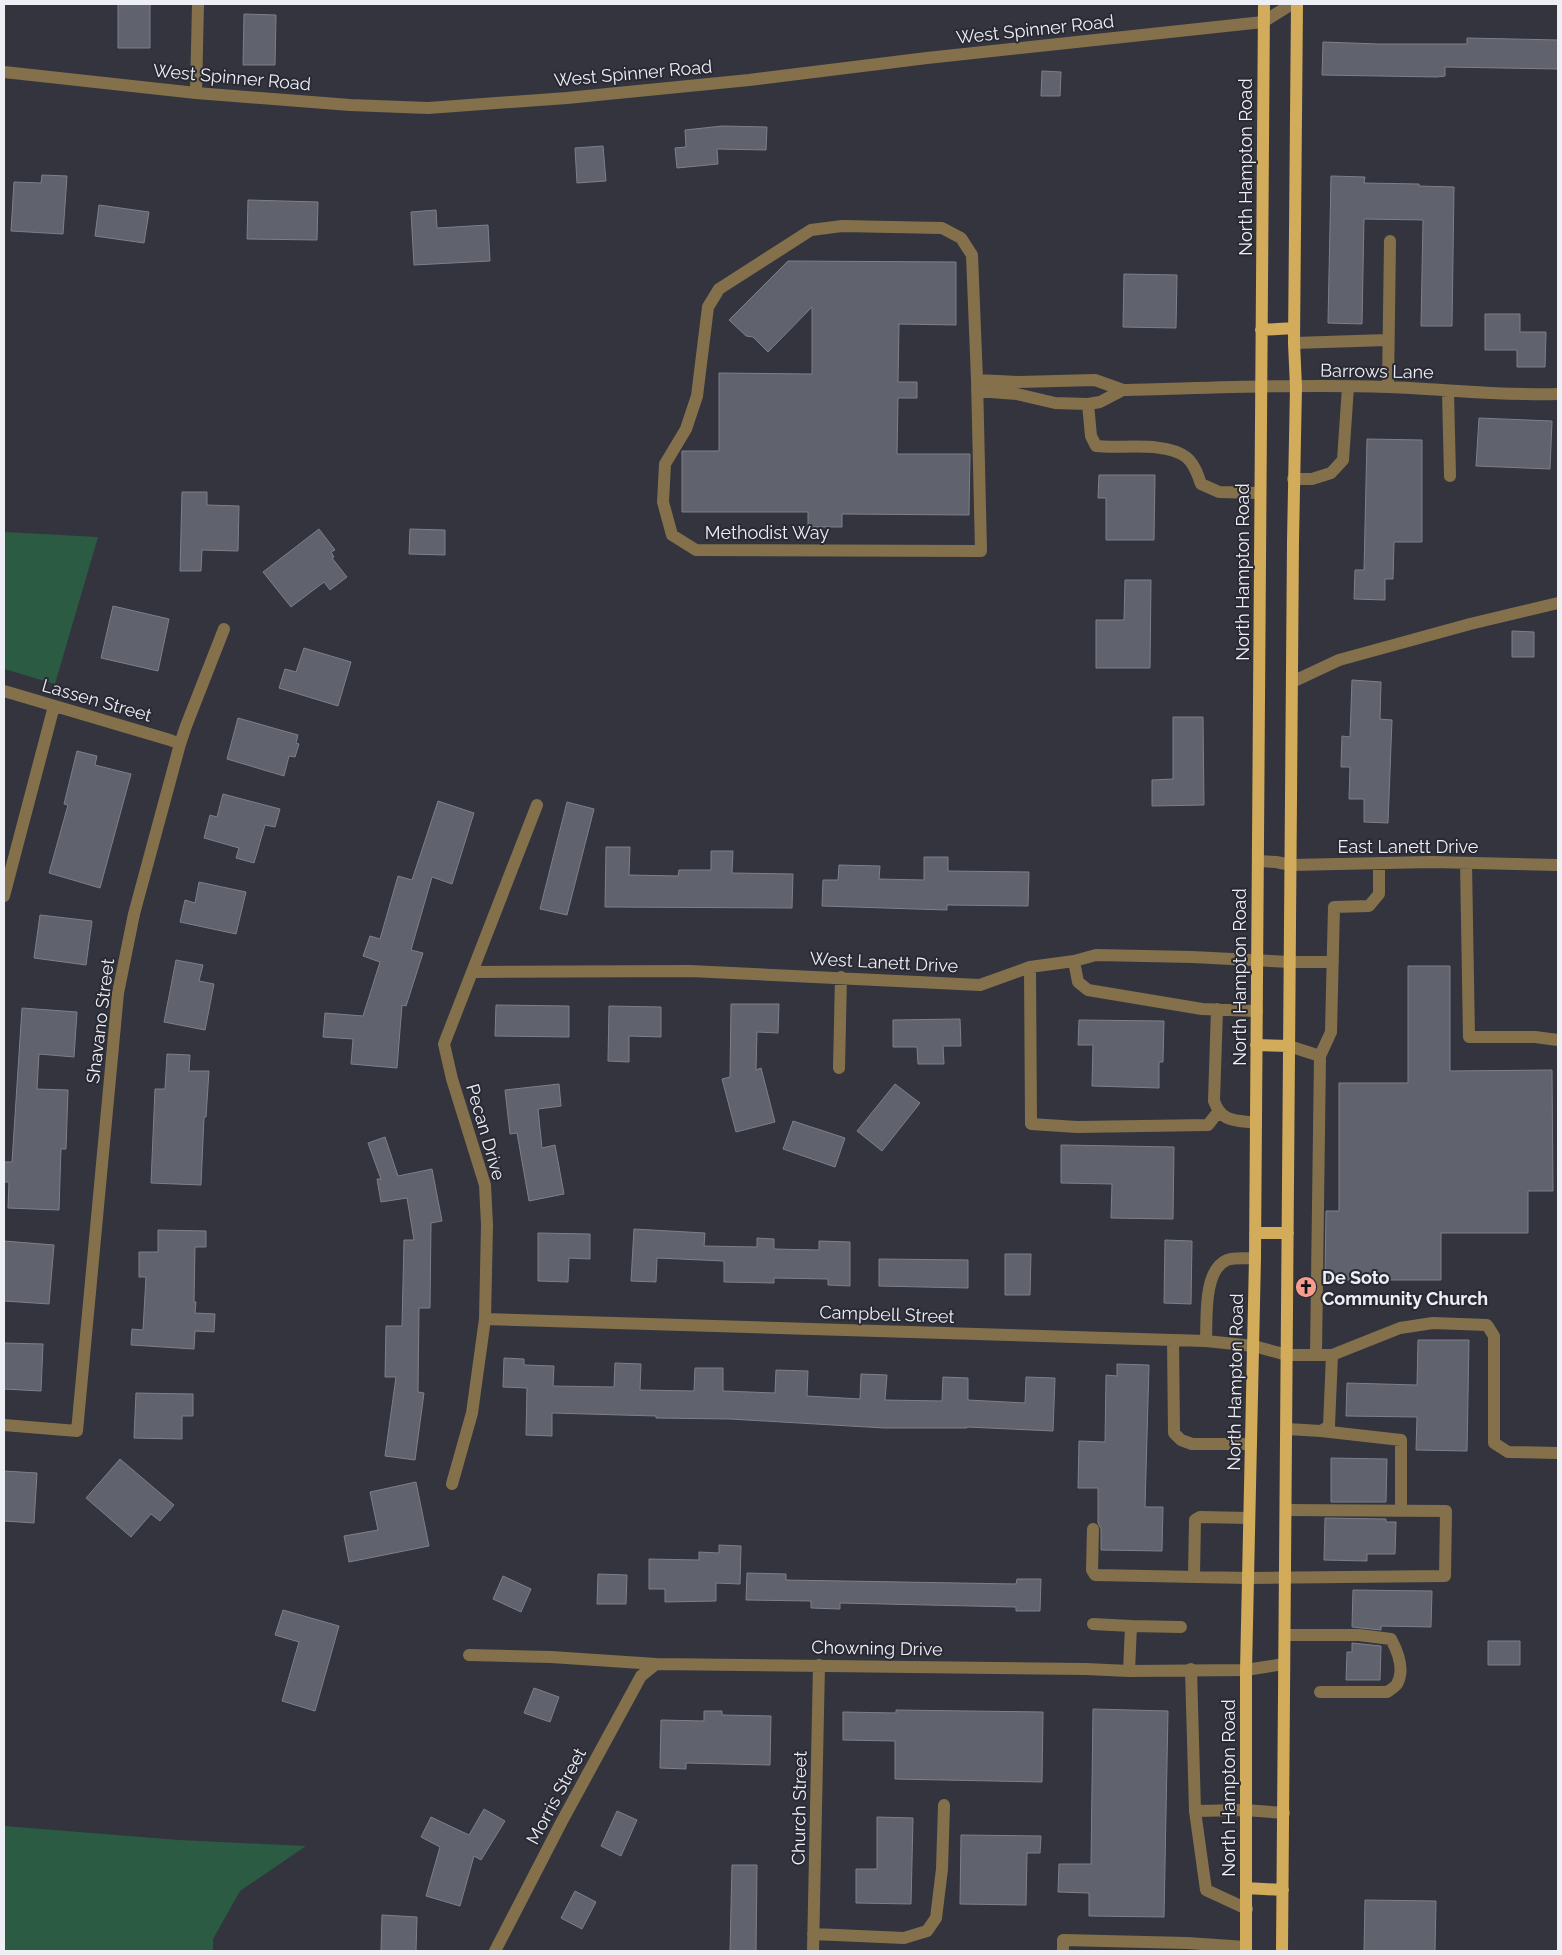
<svg xmlns="http://www.w3.org/2000/svg" width="1562" height="1955" font-family="Raleway,sans-serif">
  <style>
    .green { fill: #2b5b42 }
    .building { fill: #60626d; stroke: #7d7f8a }
    .lines { fill: none; stroke-linecap: round; stroke-linejoin: round }
    .minor { stroke: #84714c; stroke-width: 12 }
    .major { stroke: #d2ab5b; stroke-width: 12 }
    .labels { text-anchor: middle; dominant-baseline: central; stroke-width: 4; stroke-linejoin: round; paint-order: stroke }
    .street-label { font-size: 18px; fill: #eeeff5; stroke: #292a34 }
    .poi-label { font-size: 18px; font-weight: bold; fill: #eeeff5; stroke: #292a34; text-anchor: start }
  </style>
  <rect width="100%" height="100%" fill="#33343e"/>
  <path class="green" d="M 4,532 L 98,537 L 55,684 L 4,669 Z
    M 4,1826 L 179,1840 L 306,1846 L 240,1891 L 213,1939 L 213,1951 L 4,1951 Z"/>
  <path class="building" d="M 118,4 L 150,4 L 150,48 L 118,48 Z
    M 244,14 L 276,15 L 275,65 L 243,65 Z
    M 1467,38 L 1558,40 L 1558,69 L 1445,67 L 1445,76 L 1437,77 L 1322,75 L 1323,42 L 1379,44 L 1467,44 Z
    M 1042,71 L 1061,72 L 1060,96 L 1041,96 Z
    M 722,126 L 767,127 L 766,150 L 717,149 L 718,164 L 677,168 L 675,148 L 686,147 L 685,130 Z
    M 603,146 L 606,181 L 577,183 L 575,148 Z
    M 42,175 L 67,176 L 63,234 L 11,231 L 14,182 L 41,183 Z
    M 1331,176 L 1365,177 L 1364,183 L 1419,184 L 1419,186 L 1454,187 L 1452,326 L 1421,326 L 1423,220 L 1364,219 L 1362,324 L 1328,323 Z
    M 248,200 L 318,202 L 317,240 L 247,239 Z
    M 99,205 L 149,212 L 144,243 L 95,236 Z
    M 436,210 L 437,228 L 488,225 L 490,261 L 414,265 L 411,212 Z
    M 788,261 L 956,262 L 956,325 L 899,324 L 898,382 L 917,382 L 917,398 L 898,398 L 897,454 L 970,454 L 969,515 L 842,514 L 842,527 L 808,527 L 808,512 L 682,512 L 682,451 L 719,451 L 719,373 L 812,374 L 812,307 L 768,352 L 753,337 L 746,336 L 729,320 Z
    M 1124,274 L 1177,275 L 1176,328 L 1123,327 Z
    M 1485,314 L 1520,314 L 1520,332 L 1546,332 L 1545,367 L 1517,367 L 1517,350 L 1485,350 Z
    M 1479,418 L 1552,421 L 1550,469 L 1476,466 Z
    M 1367,439 L 1422,440 L 1422,542 L 1394,542 L 1393,579 L 1385,579 L 1385,600 L 1354,599 L 1355,570 L 1364,570 Z
    M 1099,475 L 1155,475 L 1154,540 L 1106,540 L 1106,498 L 1098,498 Z
    M 182,492 L 207,492 L 207,505 L 239,506 L 238,551 L 202,550 L 201,571 L 180,571 Z
    M 319,529 L 335,550 L 331,552 L 334,557 L 332,558 L 347,577 L 330,590 L 324,582 L 291,607 L 263,572 Z
    M 410,529 L 445,530 L 445,555 L 409,554 Z
    M 1125,580 L 1151,580 L 1150,668 L 1096,668 L 1096,620 L 1124,620 Z
    M 113,606 L 169,619 L 158,671 L 101,658 Z
    M 1512,631 L 1534,632 L 1534,657 L 1512,657 Z
    M 304,648 L 351,662 L 338,706 L 279,688 L 285,669 L 296,672 Z
    M 1352,680 L 1381,682 L 1380,719 L 1392,720 L 1388,823 L 1364,822 L 1364,799 L 1349,799 L 1350,767 L 1341,767 L 1342,736 L 1350,737 Z
    M 1173,717 L 1203,717 L 1204,805 L 1152,806 L 1152,780 L 1173,779 Z
    M 238,718 L 298,735 L 296,743 L 299,744 L 295,757 L 289,756 L 284,776 L 227,759 Z
    M 77,751 L 97,756 L 95,765 L 131,774 L 100,888 L 49,873 L 68,805 L 64,804 Z
    M 223,794 L 280,809 L 275,827 L 265,825 L 254,863 L 236,858 L 239,848 L 204,838 L 210,815 L 217,817 Z
    M 438,801 L 474,813 L 452,884 L 432,877 L 411,950 L 423,953 L 406,1006 L 402,1005 L 397,1068 L 351,1064 L 353,1039 L 323,1037 L 325,1013 L 363,1016 L 380,962 L 363,956 L 370,936 L 380,939 L 398,876 L 412,880 Z
    M 567,802 L 594,809 L 567,915 L 540,909 Z
    M 606,847 L 630,847 L 629,875 L 678,876 L 679,870 L 711,870 L 711,851 L 733,851 L 732,873 L 793,874 L 792,908 L 605,907 Z
    M 924,857 L 948,857 L 948,871 L 1029,872 L 1028,906 L 947,905 L 947,910 L 822,906 L 823,880 L 838,880 L 839,865 L 880,866 L 879,879 L 924,880 Z
    M 199,882 L 246,892 L 236,934 L 180,922 L 185,900 L 195,903 Z
    M 40,915 L 92,921 L 86,965 L 34,958 Z
    M 176,960 L 203,965 L 199,981 L 214,984 L 205,1030 L 164,1022 Z
    M 1408,966 L 1450,966 L 1450,1071 L 1552,1070 L 1553,1191 L 1528,1191 L 1528,1233 L 1441,1233 L 1441,1280 L 1325,1280 L 1326,1211 L 1339,1211 L 1339,1083 L 1408,1083 Z
    M 731,1004 L 779,1004 L 778,1033 L 757,1032 L 756,1070 L 761,1068 L 775,1122 L 736,1132 L 722,1079 L 730,1077 Z
    M 496,1005 L 569,1006 L 569,1037 L 495,1036 Z
    M 609,1006 L 661,1007 L 661,1037 L 629,1036 L 629,1062 L 608,1061 Z
    M 22,1008 L 77,1012 L 74,1057 L 39,1054 L 37,1089 L 68,1090 L 66,1149 L 61,1149 L 59,1210 L 8,1208 L 9,1182 L 4,1182 L 4,1162 L 12,1162 Z
    M 960,1019 L 961,1046 L 943,1046 L 944,1064 L 918,1064 L 917,1047 L 893,1047 L 893,1020 Z
    M 1079,1020 L 1164,1021 L 1163,1062 L 1159,1062 L 1159,1088 L 1092,1086 L 1093,1045 L 1078,1045 Z
    M 167,1054 L 190,1055 L 189,1071 L 209,1071 L 206,1117 L 204,1117 L 201,1185 L 151,1183 L 155,1089 L 165,1089 Z
    M 559,1084 L 561,1106 L 538,1109 L 542,1148 L 555,1145 L 564,1194 L 529,1201 L 517,1133 L 510,1134 L 505,1090 Z
    M 895,1084 L 920,1103 L 882,1151 L 857,1131 Z
    M 793,1121 L 845,1138 L 835,1167 L 783,1149 Z
    M 385,1137 L 398,1176 L 432,1169 L 442,1221 L 431,1223 L 430,1308 L 419,1308 L 418,1392 L 424,1393 L 415,1460 L 385,1456 L 396,1377 L 385,1377 L 386,1326 L 402,1326 L 404,1240 L 414,1240 L 407,1198 L 381,1202 L 377,1179 L 381,1179 L 368,1143 Z
    M 1061,1145 L 1174,1147 L 1173,1219 L 1111,1218 L 1112,1184 L 1061,1183 Z
    M 634,1229 L 705,1233 L 704,1246 L 757,1247 L 757,1238 L 774,1239 L 774,1249 L 819,1250 L 819,1241 L 850,1242 L 850,1286 L 828,1285 L 828,1279 L 774,1278 L 774,1283 L 724,1282 L 724,1261 L 657,1258 L 656,1282 L 631,1281 Z
    M 158,1230 L 206,1231 L 206,1247 L 195,1247 L 194,1302 L 196,1302 L 195,1313 L 215,1314 L 214,1332 L 195,1331 L 194,1349 L 131,1345 L 132,1329 L 143,1330 L 146,1277 L 139,1277 L 139,1252 L 158,1252 Z
    M 538,1233 L 590,1234 L 590,1259 L 569,1258 L 568,1282 L 538,1281 Z
    M 1165,1240 L 1192,1241 L 1191,1304 L 1164,1303 Z
    M 4,1241 L 54,1245 L 49,1304 L 4,1301 Z
    M 1005,1254 L 1031,1254 L 1030,1295 L 1005,1295 Z
    M 879,1259 L 968,1260 L 968,1288 L 879,1286 Z
    M 1418,1340 L 1469,1340 L 1467,1451 L 1416,1450 L 1417,1417 L 1346,1416 L 1347,1383 L 1417,1385 Z
    M 4,1343 L 43,1344 L 41,1391 L 4,1389 Z
    M 504,1358 L 524,1359 L 524,1365 L 554,1366 L 553,1386 L 614,1387 L 615,1363 L 641,1364 L 640,1390 L 694,1391 L 695,1368 L 723,1368 L 723,1391 L 775,1393 L 776,1370 L 808,1371 L 807,1396 L 860,1399 L 861,1374 L 887,1375 L 885,1400 L 942,1401 L 943,1377 L 968,1378 L 968,1400 L 1025,1403 L 1026,1377 L 1055,1378 L 1053,1431 L 967,1427 L 967,1428 L 884,1428 L 730,1419 L 656,1418 L 656,1416 L 552,1413 L 552,1436 L 526,1435 L 527,1388 L 503,1387 Z
    M 1117,1364 L 1149,1365 L 1145,1507 L 1163,1507 L 1162,1551 L 1101,1550 L 1101,1529 L 1098,1523 L 1098,1488 L 1078,1488 L 1079,1441 L 1105,1442 L 1106,1375 L 1117,1376 Z
    M 136,1393 L 193,1394 L 193,1416 L 182,1416 L 182,1439 L 134,1438 Z
    M 1331,1458 L 1387,1459 L 1386,1502 L 1331,1502 Z
    M 120,1459 L 174,1505 L 160,1521 L 151,1514 L 131,1537 L 86,1498 Z
    M 4,1471 L 37,1473 L 34,1523 L 4,1521 Z
    M 416,1482 L 429,1546 L 349,1562 L 344,1536 L 378,1530 L 370,1492 Z
    M 1325,1518 L 1386,1519 L 1386,1522 L 1396,1522 L 1395,1554 L 1367,1554 L 1367,1561 L 1324,1560 Z
    M 719,1545 L 741,1546 L 740,1584 L 716,1583 L 716,1601 L 665,1602 L 665,1589 L 649,1589 L 649,1559 L 699,1560 L 699,1552 L 719,1553 Z
    M 747,1573 L 786,1574 L 786,1580 L 1016,1584 L 1017,1579 L 1041,1579 L 1040,1611 L 1016,1611 L 1016,1607 L 840,1603 L 840,1609 L 811,1608 L 811,1601 L 746,1600 Z
    M 598,1574 L 627,1575 L 626,1604 L 597,1604 Z
    M 503,1576 L 531,1589 L 521,1612 L 493,1599 Z
    M 1353,1590 L 1432,1591 L 1431,1627 L 1381,1626 L 1381,1630 L 1352,1627 Z
    M 283,1610 L 339,1626 L 315,1711 L 282,1701 L 299,1642 L 275,1635 Z
    M 1488,1641 L 1520,1641 L 1520,1665 L 1488,1665 Z
    M 1352,1643 L 1381,1646 L 1380,1680 L 1346,1680 L 1347,1652 L 1352,1652 Z
    M 534,1688 L 559,1697 L 550,1722 L 524,1713 Z
    M 1093,1709 L 1168,1711 L 1164,1917 L 1089,1916 L 1089,1893 L 1058,1892 L 1059,1864 L 1091,1864 Z
    M 896,1710 L 1043,1712 L 1042,1782 L 895,1779 L 895,1741 L 843,1740 L 843,1712 L 896,1713 Z
    M 704,1711 L 722,1711 L 722,1715 L 771,1716 L 770,1765 L 686,1763 L 686,1769 L 660,1768 L 661,1720 L 704,1721 Z
    M 484,1809 L 505,1821 L 481,1860 L 474,1856 L 460,1906 L 426,1896 L 440,1847 L 421,1837 L 431,1817 L 469,1835 Z
    M 617,1811 L 637,1820 L 621,1856 L 601,1846 Z
    M 877,1817 L 913,1818 L 911,1904 L 856,1903 L 856,1869 L 877,1869 Z
    M 961,1835 L 1041,1836 L 1040,1853 L 1027,1853 L 1026,1905 L 960,1904 Z
    M 732,1865 L 757,1865 L 756,1951 L 730,1951 Z
    M 575,1891 L 596,1902 L 582,1929 L 561,1918 Z
    M 1365,1900 L 1436,1901 L 1435,1951 L 1364,1951 Z
    M 382,1915 L 417,1917 L 416,1951 L 381,1951 Z"/>
  <g class="lines">
    <path class="minor" d="M 4,72 L 196,93 L 350,105 L 428,108 L 567,98 L 749,80 L 927,58 L 1263,22 L 1292,4
      M 196,93 L 198,4
      M 842,226 L 942,228 L 961,238 L 972,255 L 977,380 L 981,551 L 696,550 L 672,535 L 663,502 L 665,464 L 686,429 L 697,396 L 708,307 L 719,289 L 811,230 Z
      M 1294,343 L 1387,340
      M 977,380 L 1019,382 L 1095,380 L 1123,390 C 1211,388 1300,384 1388,387 C 1445,389 1501,396 1558,394
      M 1388,387 L 1390,241
      M 977,391 L 1017,394 L 1055,403 L 1088,404 L 1100,402 L 1123,390
      M 1448,391 L 1450,476
      M 1088,404 L 1091,436 L 1096,446 C 1122,449 1164,441 1186,457 C 1194,463 1198,475 1201,484 L 1219,492 L 1260,493
      M 1293,479 L 1312,479 L 1331,473 L 1343,460 L 1348,387
      M 1292,682 L 1339,660 L 1470,624 L 1558,603
      M 4,691 L 170,740 L 180,744
      M 1258,861 L 1276,862 L 1291,865 L 1432,862 L 1558,865
      M 1466,863 L 1469,1037 L 1535,1037 L 1558,1040
      M 4,896 L 54,706
      M 1074,961 L 1078,982 L 1088,990 L 1202,1009 L 1257,1011
      M 1030,967 L 1031,1124 L 1077,1127 L 1208,1125 L 1218,1112
      M 473,972 L 690,971 L 980,985 L 1030,967 L 1074,961 L 1096,955 L 1192,957 L 1290,962 L 1333,962
      M 1217,1009 L 1214,1101 C 1222,1123 1235,1120 1256,1123
      M 1289,1046 L 1320,1056 L 1316,1355
      M 1320,1056 L 1331,1032 L 1334,907 L 1369,906 L 1379,894 L 1379,863
      M 839,1068 L 841,977
      M 485,1319 L 1206,1341 L 1254,1346 L 1287,1355 L 1332,1355 L 1329,1426 L 1321,1431 L 1287,1429
      M 1173,1340 L 1174,1433 L 1181,1440 L 1192,1444 L 1251,1444
      M 1206,1341 C 1207,1319 1203,1270 1227,1260 C 1235,1257 1247,1259 1255,1258
      M 1332,1355 L 1400,1328 L 1433,1323 L 1487,1325 L 1494,1336 L 1494,1443 L 1508,1452 L 1558,1453
      M 4,1425 L 77,1431 L 118,993 L 134,914 L 180,744 L 186,726 L 224,629
      M 1321,1431 L 1401,1440 L 1401,1511
      M 452,1484 L 472,1413 L 485,1319 L 487,1225 L 485,1185 L 452,1079 L 444,1044 L 537,805
      M 1093,1529 L 1092,1570 L 1095,1575 L 1248,1578 L 1445,1576 L 1446,1511 L 1286,1510
      M 1194,1576 L 1195,1520 L 1200,1517 L 1249,1518
      M 1093,1624 L 1131,1626
      M 1285,1635 L 1359,1635 L 1391,1639 C 1398,1652 1405,1670 1397,1684 C 1395,1687 1390,1690 1387,1692 L 1320,1692
      M 469,1655 L 551,1657 L 656,1664 L 1086,1669 L 1129,1671 L 1246,1670 L 1284,1664
      M 1191,1669 L 1195,1811 L 1206,1890 L 1247,1909
      M 1129,1671 L 1131,1626 L 1181,1627
      M 1195,1811 L 1245,1810 L 1284,1813
      M 813,1934 L 904,1938 L 927,1931 L 936,1918 L 942,1869 L 944,1805
      M 495,1951 L 561,1823 L 641,1676 L 656,1664
      M 813,1951 L 819,1665
      M 1063,1951 L 1063,1940 L 1187,1943 L 1246,1947"/>
    <path class="major" d="M 1261,330 L 1294,328
      M 1256,1045 L 1289,1046
      M 1255,1233 L 1288,1233
      M 1246,1888 L 1283,1890
      M 1246,1951 L 1246,1670 L 1255,1258 L 1264,4
      M 1282,1951 L 1293,541 L 1296,387 L 1294,343 L 1297,4"/>
  </g>
  <defs>
    <g id="church-disc" transform="scale(1.125)"><circle r="9.5" fill="#f59d8f" stroke="#292a34"/><path d="M-1.2-6h2.4v3.5h3.3v2.4h-3.3V6h-2.4V-.1h-3.3v-2.4h3.3Z" fill="#111"/></g>
  </defs>
  <g fill-rule="evenodd">
    <use href="#church-disc" x="1306" y="1287"/>
  </g>
  <g class="labels">
    <g class="street-label">
      <text transform="translate(1035 29) rotate(-6)">West Spinner Road</text>
      <text transform="translate(633 73) rotate(-5)">West Spinner Road</text>
      <text transform="translate(232 77) rotate(5)">West Spinner Road</text>
      <text transform="translate(1245 167) rotate(-90)">North Hampton Road</text>
      <text transform="translate(1377 371) rotate(1)">Barrows Lane</text>
      <text x="767" y="532">Methodist Way</text>
      <text transform="translate(1242 572) rotate(-90)">North Hampton Road</text>
      <text transform="translate(97 700) rotate(16)">Lassen Street</text>
      <text x="1408" y="846">East Lanett Drive</text>
      <text transform="translate(884 962) rotate(3)">West Lanett Drive</text>
      <text transform="translate(1239 977) rotate(-90)">North Hampton Road</text>
      <text transform="translate(100 1021) rotate(-83)">Shavano Street</text>
      <text transform="translate(486 1132) rotate(74)">Pecan Drive</text>
      <text transform="translate(887 1314) rotate(2)">Campbell Street</text>
      <text transform="translate(1235 1382) rotate(-89)">North Hampton Road</text>
      <text transform="translate(877 1648) rotate(1)">Chowning Drive</text>
      <text transform="translate(1228 1788) rotate(-90)">North Hampton Road</text>
      <text transform="translate(556 1796) rotate(-62)">Morris Street</text>
      <text transform="translate(799 1808) rotate(-89)">Church Street</text>
    </g>
    <g class="poi-label">
      <text x="1322" y="1277">De Soto<tspan x="1322" dy="21">Community Church</tspan></text>
    </g>
  </g>
  <rect width="1562" height="1955" fill="none" stroke="#eeeff5" stroke-width="10"/>
</svg>
